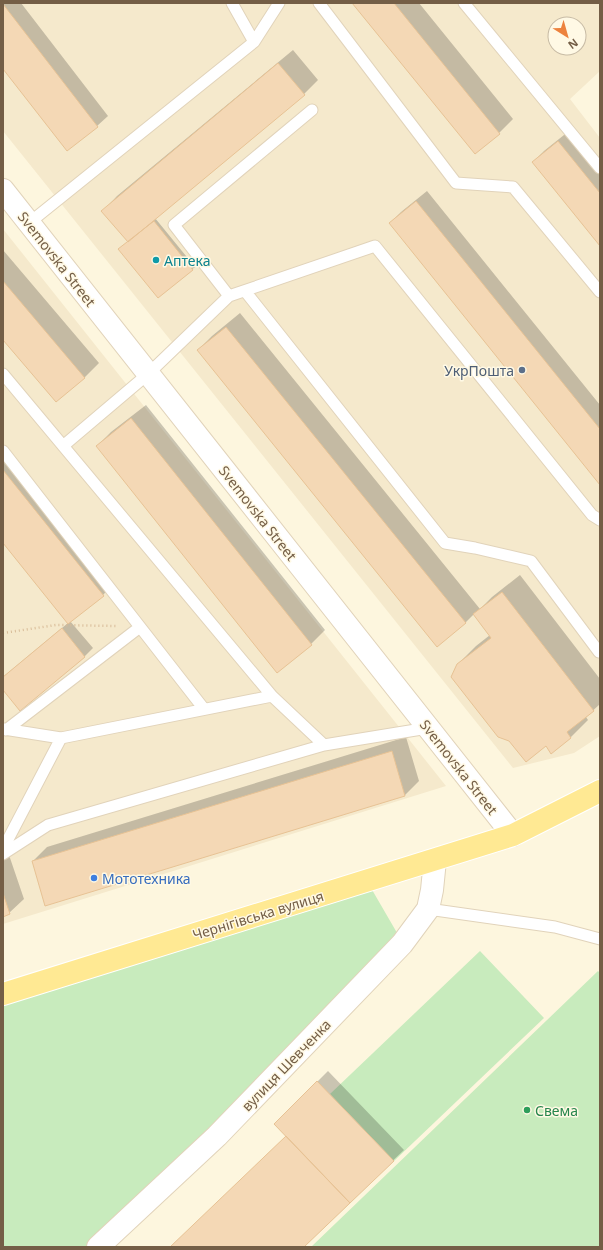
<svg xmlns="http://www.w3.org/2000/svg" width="603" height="1250" font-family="'Noto Sans',sans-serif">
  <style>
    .residential { fill: #f5e9cc; fill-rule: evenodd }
    .green { fill: #c8ebbd }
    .shadow { fill: #0003 }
    .building { fill: #f4d8b5; stroke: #e7c294 }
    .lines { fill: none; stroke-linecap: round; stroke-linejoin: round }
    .lane-casing { stroke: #e1d3ba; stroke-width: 13 }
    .street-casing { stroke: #e1d3ba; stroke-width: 24 }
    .primary-casing { stroke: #fff; stroke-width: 24 }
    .path { stroke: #d8bc98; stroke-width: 2.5; stroke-dasharray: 1 3; stroke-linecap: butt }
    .lane { stroke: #fff; stroke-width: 11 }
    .street { stroke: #fff; stroke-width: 22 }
    .primary { stroke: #ffe993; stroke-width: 22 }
    .culture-dot { fill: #0f9aa8; stroke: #fff9e5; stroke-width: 1.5 }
    .service-dot { fill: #5c6f8a; stroke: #fff9e5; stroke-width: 1.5 }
    .shop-dot { fill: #3f7fe0; stroke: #fff9e5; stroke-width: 1.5 }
    .leisure-dot { fill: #2e9e5b; stroke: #fff9e5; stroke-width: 1.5 }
    .labels { text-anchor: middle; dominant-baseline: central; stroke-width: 3; stroke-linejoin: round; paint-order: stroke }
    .street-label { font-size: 14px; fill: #745e46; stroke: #fff9e5 }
    .culture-label { font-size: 14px; fill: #0d838f; stroke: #fff9e5; text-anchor: start }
    .service-label { font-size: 14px; fill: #4e5e75; stroke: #fff9e5; text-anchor: end }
    .shop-label { font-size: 14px; fill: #366cbe; stroke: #fff9e5; text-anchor: start }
    .leisure-label { font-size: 14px; fill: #27864d; stroke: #fff9e5; text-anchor: start }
  </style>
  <rect width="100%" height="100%" fill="#fdf6de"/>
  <path class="residential" d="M 3,3 L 600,3 L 600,71 L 570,99 L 600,138 L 600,736 L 574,753 L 513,768 L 3,131 ZM 555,24 L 579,24 L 579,48 L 555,48 Z
    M 3,229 L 446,786 L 3,924 Z"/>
  <path class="green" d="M 371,888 L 400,938 L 90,1247 L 3,1247 L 3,1002 Z
    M 480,951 L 544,1018 L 394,1161 L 330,1094 Z
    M 598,971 L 600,973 L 600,1247 L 311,1247 Z"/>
  <path class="shadow" d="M 3,3 L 21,3 L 108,116 L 97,126 L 3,68 Z
    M 354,3 L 419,3 L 513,119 L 499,133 Z
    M 293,50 L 318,80 L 304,94 L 155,218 L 195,267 L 158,297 L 129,242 L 103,211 L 117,196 Z
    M 569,131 L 600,169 L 600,245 L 533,162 L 544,151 Z
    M 427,191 L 600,405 L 600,483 L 390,223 L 401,212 Z
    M 3,250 L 99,363 L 85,377 L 56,401 L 3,338 Z
    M 240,313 L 480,609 L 492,597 L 520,575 L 600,679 L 600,704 L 586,717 L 588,720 L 571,737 L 551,752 L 546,745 L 458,664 L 476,646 L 490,635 L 474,614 L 465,623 L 198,350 L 212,336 Z
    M 146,405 L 325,630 L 311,644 L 97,446 L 111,432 Z
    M 3,446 L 113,584 L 103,595 L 70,621 L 93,648 L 85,656 L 20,709 L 3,688 L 3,677 L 68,623 L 3,541 Z
    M 406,737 L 419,781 L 405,795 L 33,861 L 47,847 Z
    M 9,855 L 24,899 L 9,913 L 3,916 L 3,857 Z
    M 328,1071 L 404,1150 L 302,1247 L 171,1247 L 287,1136 L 275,1124 Z"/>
  <path class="building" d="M 352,3 L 394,3 L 500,134 L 475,154 Z
    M 3,4 L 98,127 L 67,151 L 3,69 Z
    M 278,63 L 305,95 L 128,242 L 101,211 Z
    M 558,141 L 600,193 L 600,246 L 532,162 Z
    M 416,201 L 600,429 L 600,485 L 389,223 Z
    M 154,221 L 193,270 L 158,298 L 118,249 Z
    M 3,281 L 85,378 L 56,402 L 3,340 Z
    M 226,327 L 466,623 L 437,647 L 197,350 Z
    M 131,418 L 312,645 L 277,673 L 96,446 Z
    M 3,470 L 104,596 L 68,624 L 3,543 Z
    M 502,592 L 594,711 L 567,732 L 571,738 L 551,754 L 546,746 L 526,762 L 509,741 L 498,737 L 451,677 L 457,664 L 491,638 L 473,614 Z
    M 62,628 L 85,657 L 20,711 L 3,690 L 3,677 Z
    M 392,751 L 405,796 L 45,906 L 32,861 Z
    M 3,893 L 10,914 L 3,917 Z
    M 317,1081 L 394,1161 L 350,1203 L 274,1124 Z
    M 286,1136 L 350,1203 L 304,1247 L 170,1247 Z"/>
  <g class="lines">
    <g class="lane-casing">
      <path id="lane" d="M 232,3 L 254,42
        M 319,3 L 456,183 L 513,187 L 600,292
        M 464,3 L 600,168
        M 29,223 L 254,42 L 279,3
        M 245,291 L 445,543 L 475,548 L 531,561 L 599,652 L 600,651
        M 229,296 L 375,246 L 592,515 L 600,520
        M 3,374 L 272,696
        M 63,446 L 148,374 L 229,296 L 174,225 L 312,110
        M 3,451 L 204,709
        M 4,729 L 61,738
        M 6,730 L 140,627
        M 3,849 L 61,738 L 272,696 L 324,745 L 428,728
        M 3,854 L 48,825 L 324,745
        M 428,909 L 555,927 L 600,939"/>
    </g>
    <g class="street-casing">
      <path id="street" d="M 3,190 L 513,835
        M 98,1247 L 217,1136 L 402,944 L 428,909 L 432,890 L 435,860"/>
    </g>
    <g class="primary-casing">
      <path id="primary" d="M 3,994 L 513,835 L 600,791"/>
    </g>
    <path class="path" d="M 3,633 L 56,625 L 116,626"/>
    <use href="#lane" class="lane"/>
    <use href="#street" class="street"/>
    <use href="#primary" class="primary"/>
  </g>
  <circle class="culture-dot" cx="156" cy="260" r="4"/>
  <circle class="service-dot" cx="522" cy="370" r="4"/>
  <circle class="shop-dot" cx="94" cy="878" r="4"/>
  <circle class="leisure-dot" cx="527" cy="1110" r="4"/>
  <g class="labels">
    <g class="street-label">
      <text transform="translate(57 259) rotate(52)">Svemovska Street</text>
      <text transform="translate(258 513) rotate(52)">Svemovska Street</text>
      <text transform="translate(459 767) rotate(52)">Svemovska Street</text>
      <text transform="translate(258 915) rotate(-17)">Чернігівська вулиця</text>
      <text transform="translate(286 1065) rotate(-46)">вулиця Шевченка</text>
    </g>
    <g class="culture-label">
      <text x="164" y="260">Аптека</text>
    </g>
    <g class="service-label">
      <text x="514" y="370">УкрПошта</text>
    </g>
    <g class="shop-label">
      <text x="102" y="878">Мототехника</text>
    </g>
    <g class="leisure-label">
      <text x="535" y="1110">Свема</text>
    </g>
  </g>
  <rect width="603" height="1250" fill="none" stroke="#745e46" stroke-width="8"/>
  <g transform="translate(567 36) rotate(143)"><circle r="19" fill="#fff9e5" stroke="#c7bba5"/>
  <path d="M0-3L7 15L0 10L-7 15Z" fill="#ed823d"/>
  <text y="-6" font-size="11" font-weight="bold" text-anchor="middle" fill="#745e46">N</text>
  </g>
</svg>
